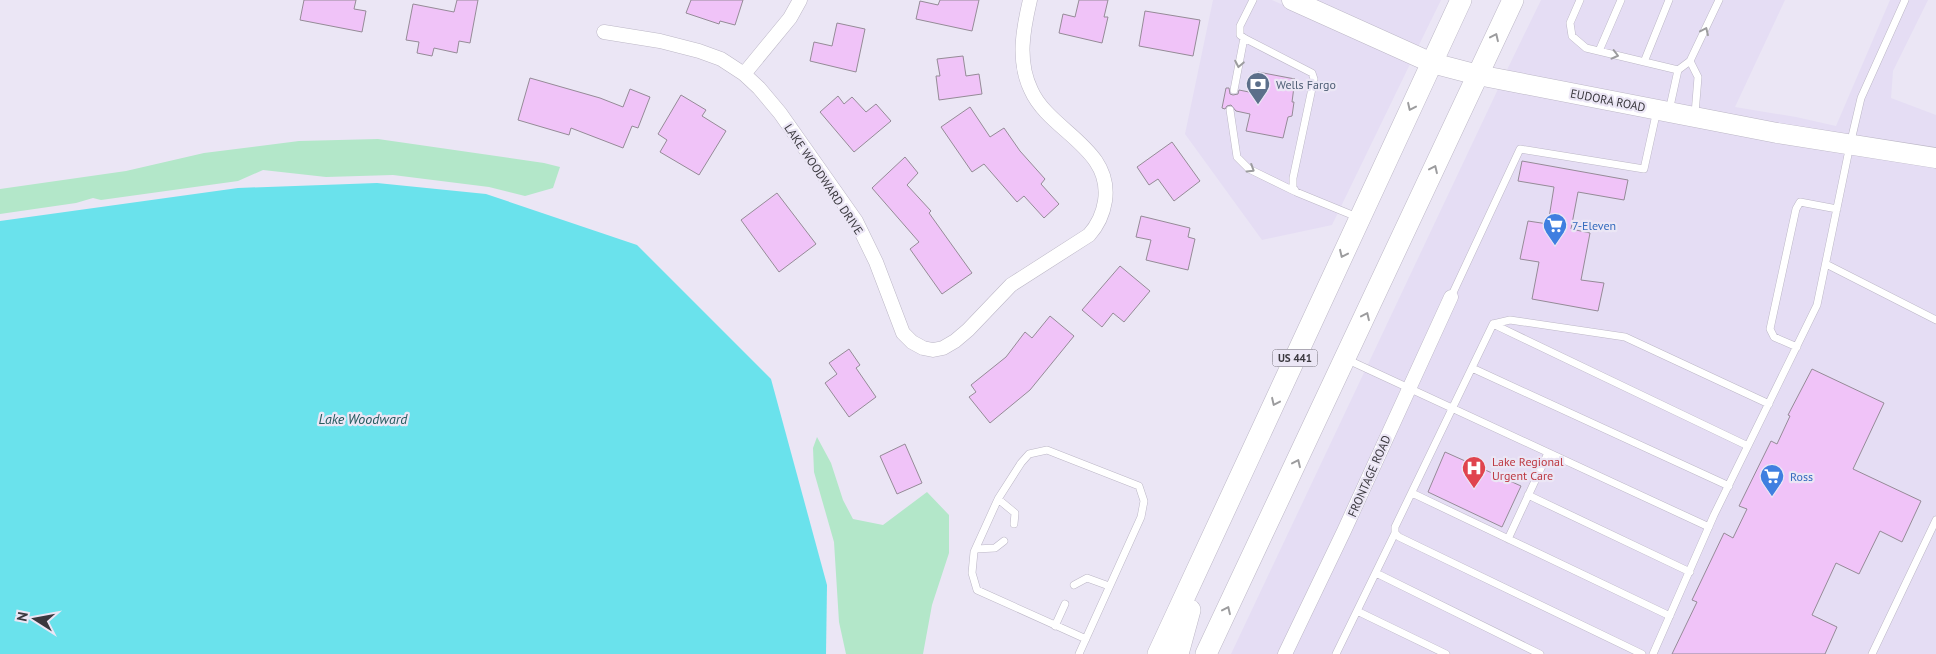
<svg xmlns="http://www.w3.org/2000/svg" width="1936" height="654" font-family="'PT Sans',sans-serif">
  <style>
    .built { fill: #e5ddf4 }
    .green { fill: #b3e7c9 }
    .water { fill: #6ae2ec }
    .building { fill: #f0c3f8; stroke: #958b97 }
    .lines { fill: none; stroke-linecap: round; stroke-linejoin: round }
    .lane-casing { stroke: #bcb7c6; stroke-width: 8 }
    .street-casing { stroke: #bcb7c6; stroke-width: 15 }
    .secondary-casing { stroke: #bcb7c6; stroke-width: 21 }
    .primary-casing { stroke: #bcb7c6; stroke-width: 22 }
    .lane { stroke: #fff; stroke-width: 7 }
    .street { stroke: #fff; stroke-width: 14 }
    .secondary { stroke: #fff; stroke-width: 20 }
    .primary { stroke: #fff; stroke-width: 21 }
    .oneway { stroke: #9c9c9e }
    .labels { text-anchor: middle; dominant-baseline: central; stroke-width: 4.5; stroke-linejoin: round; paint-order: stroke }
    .shield { fill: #ebe6f5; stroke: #6f6c75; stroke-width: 1 }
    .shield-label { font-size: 11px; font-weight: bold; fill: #3a383e }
    .service-label { font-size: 12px; fill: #4e5e75; stroke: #ebe6f5; text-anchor: start }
    .street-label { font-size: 12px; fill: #3a383e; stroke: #ebe6f5 }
    .shop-label { font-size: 12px; fill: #366cbe; stroke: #ebe6f5; text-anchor: start }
    .health-label { font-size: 12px; fill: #be3a42; stroke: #ebe6f5; text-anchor: start }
    .water-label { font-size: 14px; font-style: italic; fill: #265a5e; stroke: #ebe6f5 }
  </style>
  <rect width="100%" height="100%" fill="#ebe6f5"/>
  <path class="built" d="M 1213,0 L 1272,0 L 1411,62 L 1332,225 L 1262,240 L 1185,134 Z
    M 1312,0 L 1441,0 L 1418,47 Z
    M 1541,0 L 1785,0 L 1735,107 L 1796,117 L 1836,126 L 1890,0 L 1928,0 L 1893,71 L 1891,98 L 1936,115 L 1936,150 L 1779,125 L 1506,72 Z
    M 1499,87 L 1936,167 L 1936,654 L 1231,654 Z"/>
  <path class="green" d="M 378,139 L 544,163 L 560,167 L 553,188 L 525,196 L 489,187 L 393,175 L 326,177 L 263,170 L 238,181 L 101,200 L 93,198 L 76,203 L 0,214 L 0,189 L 126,171 L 204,153 L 299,141 Z
    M 817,437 L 831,463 L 843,500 L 853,519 L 883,525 L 927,492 L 949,515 L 949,553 L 932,605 L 923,654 L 846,654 L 839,622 L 834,542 L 814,472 L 813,448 Z"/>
  <path class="water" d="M 377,183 L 486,194 L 637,245 L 771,379 L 827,585 L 826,654 L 0,654 L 0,221 L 238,188 Z"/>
  <path class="building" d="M 304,0 L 356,0 L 354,9 L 366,11 L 362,32 L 300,20 Z
    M 457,0 L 478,0 L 470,43 L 459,41 L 457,53 L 434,48 L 432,56 L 417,53 L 419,42 L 406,40 L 413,4 L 454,12 Z
    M 691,0 L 743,0 L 735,25 L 720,21 L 719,24 L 686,13 Z
    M 940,0 L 979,0 L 972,31 L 916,19 L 920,1 L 938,5 Z
    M 1079,0 L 1108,0 L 1104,17 L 1108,17 L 1102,43 L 1059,33 L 1063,14 L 1075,17 Z
    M 1145,11 L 1200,20 L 1193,56 L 1139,46 Z
    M 837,23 L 865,29 L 856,72 L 810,61 L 814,42 L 832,46 Z
    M 963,56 L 966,76 L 979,74 L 982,94 L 939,100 L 936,76 L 940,76 L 937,59 Z
    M 1258,72 L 1295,79 L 1292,102 L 1294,102 L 1292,116 L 1288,117 L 1283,138 L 1246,131 L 1250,114 L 1236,111 L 1231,105 L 1227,106 L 1225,109 L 1222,108 L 1226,88 L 1229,88 L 1230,94 L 1233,95 L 1238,94 L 1239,90 L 1254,93 Z
    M 530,78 L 600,98 L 623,107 L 630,89 L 650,97 L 638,128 L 632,126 L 623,148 L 571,128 L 569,135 L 518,120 Z
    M 681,95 L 706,110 L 702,116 L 726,131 L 699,175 L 660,152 L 667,140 L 658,134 Z
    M 838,96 L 844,104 L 852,97 L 866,112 L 876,104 L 891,121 L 854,152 L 820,112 Z
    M 970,107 L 990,137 L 1004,128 L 1020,151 L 1045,179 L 1041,184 L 1059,204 L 1044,218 L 1024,196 L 1017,202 L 984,164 L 972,172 L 941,127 Z
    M 1172,142 L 1200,181 L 1174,201 L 1158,179 L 1149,185 L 1137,167 Z
    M 905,157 L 918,173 L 907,185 L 931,211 L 929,213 L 972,273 L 942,294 L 910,249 L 919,242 L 872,188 Z
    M 1522,161 L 1628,180 L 1624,200 L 1578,192 L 1571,229 L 1590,233 L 1581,280 L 1604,283 L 1598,311 L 1532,299 L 1539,262 L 1520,259 L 1528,221 L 1548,224 L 1554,187 L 1518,181 Z
    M 777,193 L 816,244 L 779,272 L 741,220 Z
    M 1141,216 L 1190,228 L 1188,237 L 1195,239 L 1188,270 L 1146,260 L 1151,240 L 1136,237 Z
    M 1120,266 L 1150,291 L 1124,322 L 1113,313 L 1102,327 L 1082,310 Z
    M 1050,316 L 1074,336 L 1030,390 L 990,423 L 969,397 L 976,392 L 971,385 L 1006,357 L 1025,332 L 1032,338 Z
    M 849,349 L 860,365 L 856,368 L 876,397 L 849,417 L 825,383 L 837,374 L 829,363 Z
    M 1812,369 L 1884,403 L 1853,469 L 1921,501 L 1902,542 L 1880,531 L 1859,574 L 1836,563 L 1812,615 L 1837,627 L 1825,654 L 1672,654 L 1697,602 L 1692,600 L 1724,533 L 1733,538 L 1747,509 L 1739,506 L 1771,441 L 1777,444 L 1790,416 L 1788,415 Z
    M 905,444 L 922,483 L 897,494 L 880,456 Z
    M 1445,452 L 1521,486 L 1502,527 L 1428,492 Z"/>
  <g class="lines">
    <g class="lane-casing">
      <path id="lane" d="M 1253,0 L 1240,26 L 1240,35 L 1244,38 L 1312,73 L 1314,79 L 1293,178 L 1293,187 L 1296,192 L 1357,217
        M 1580,0 L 1570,23 L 1572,36 L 1586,48 L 1678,70
        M 1599,51 L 1621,0
        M 1690,61 L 1719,0
        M 1644,62 L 1669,0
        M 1234,90 L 1244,38
        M 1230,110 L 1237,157 L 1249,169 L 1294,191
        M 1669,111 L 1678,70 L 1690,61 L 1698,77 L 1695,114
        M 1826,264 L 1936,320
        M 1451,297 L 1520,149 L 1644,169 L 1657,110
        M 1493,324 L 1748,446
        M 1797,347 L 1774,337 L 1770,329 L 1796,209 L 1800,202 L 1837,209
        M 1346,359 L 1709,527
        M 1472,368 L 1729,486
        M 1412,493 L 1670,616
        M 1528,495 L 1690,572
        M 998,499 L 1015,513 L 1014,524
        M 1508,539 L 1548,453
        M 976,549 L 995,548 L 1004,541
        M 1376,573 L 1540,654
        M 1074,585 L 1087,578 L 1109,586
        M 1357,611 L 1446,654
        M 1055,626 L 1065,604
        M 1079,654 L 1141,517 L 1144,501 L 1139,486 L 1047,450 L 1029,454 L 1021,463 L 998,499 L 974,552 L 972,573 L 977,590 L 1086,639
        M 1336,654 L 1395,533
        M 1642,654 L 1399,537 L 1395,533 L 1395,527 L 1493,324 L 1510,320 L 1625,337 L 1769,404
        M 1653,654 L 1714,515 L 1817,305 L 1850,145 L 1861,98 L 1905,0
        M 1872,654 L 1936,520"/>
    </g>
    <g class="street-casing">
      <path id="street" d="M 604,32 L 660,41 L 699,51 L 721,59 L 744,74 L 759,88 L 780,113 L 856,221 L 876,262 L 903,333 L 912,342 L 923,348 L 933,350 L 943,348 L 955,341 L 968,330 L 1011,285 L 1089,235 C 1098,225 1103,214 1105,201 C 1113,148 1049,131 1031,90 C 1017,61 1023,30 1030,0
        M 744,74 L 790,18 L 800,0
        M 1285,654 L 1344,531 L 1451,297"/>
    </g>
    <g class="secondary-casing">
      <path id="secondary" d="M 1292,0 L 1432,63 L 1478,75 L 1777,133 L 1936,158"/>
    </g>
    <g class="primary-casing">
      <path id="primary" d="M 1158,654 L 1461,0
        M 1178,654 L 1190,610
        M 1206,654 L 1513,0"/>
    </g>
    <use href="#lane" class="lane"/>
    <use href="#street" class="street"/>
    <use href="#secondary" class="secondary"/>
    <use href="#primary" class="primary"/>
  </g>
  <defs><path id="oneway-chevron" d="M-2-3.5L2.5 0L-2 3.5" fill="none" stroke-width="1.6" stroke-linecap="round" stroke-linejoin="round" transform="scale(1.25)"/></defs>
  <g class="oneway">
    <use href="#oneway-chevron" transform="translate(1705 31) rotate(-65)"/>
    <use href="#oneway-chevron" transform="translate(1495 37) rotate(-65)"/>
    <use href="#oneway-chevron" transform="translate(1615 55) rotate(14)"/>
    <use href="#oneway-chevron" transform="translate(1239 64) rotate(101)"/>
    <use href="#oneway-chevron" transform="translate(1411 107) rotate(115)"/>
    <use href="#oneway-chevron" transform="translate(1251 169) rotate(32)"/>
    <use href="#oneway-chevron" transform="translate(1434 169) rotate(-65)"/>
    <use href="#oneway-chevron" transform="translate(1343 254) rotate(115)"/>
    <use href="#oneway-chevron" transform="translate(1366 316) rotate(-65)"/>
    <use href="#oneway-chevron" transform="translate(1275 402) rotate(115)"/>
    <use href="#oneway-chevron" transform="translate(1297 463) rotate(-65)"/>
    <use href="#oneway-chevron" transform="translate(1227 610) rotate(-65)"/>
  </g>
  <defs>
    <g id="bank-pin" transform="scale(1.25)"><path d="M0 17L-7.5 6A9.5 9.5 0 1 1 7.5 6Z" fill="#5c6f8a" stroke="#ebe6f5"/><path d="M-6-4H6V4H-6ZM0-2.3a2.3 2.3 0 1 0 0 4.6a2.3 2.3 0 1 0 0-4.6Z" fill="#fff"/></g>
    <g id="supermarket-pin" transform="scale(1.25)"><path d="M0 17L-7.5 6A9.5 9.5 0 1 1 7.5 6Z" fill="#3f7fe0" stroke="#ebe6f5"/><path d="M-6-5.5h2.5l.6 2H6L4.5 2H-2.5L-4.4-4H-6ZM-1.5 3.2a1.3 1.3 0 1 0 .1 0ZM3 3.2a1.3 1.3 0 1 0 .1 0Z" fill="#fff"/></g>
    <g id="hospital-pin" transform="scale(1.25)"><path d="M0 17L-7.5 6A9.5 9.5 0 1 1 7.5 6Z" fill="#e0444e" stroke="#ebe6f5"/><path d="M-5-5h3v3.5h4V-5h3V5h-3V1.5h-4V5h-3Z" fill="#fff"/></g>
  </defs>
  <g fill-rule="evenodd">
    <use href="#bank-pin" x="1258" y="84"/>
    <use href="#supermarket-pin" x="1555" y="225"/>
    <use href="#hospital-pin" x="1474" y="468"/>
    <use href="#supermarket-pin" x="1772" y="476"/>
  </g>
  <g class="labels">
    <rect class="shield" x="1272.5" y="349.5" width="45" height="17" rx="4"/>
    <g class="shield-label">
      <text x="1295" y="358">US 441</text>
    </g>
    <g class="service-label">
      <text x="1276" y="84">Wells Fargo</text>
    </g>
    <g class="street-label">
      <text transform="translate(1608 100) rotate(11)">EUDORA ROAD</text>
      <text transform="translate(824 179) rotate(56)">LAKE WOODWARD DRIVE</text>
      <text transform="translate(1369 476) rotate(-66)">FRONTAGE ROAD</text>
    </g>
    <g class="shop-label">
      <text x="1572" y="225">7-Eleven</text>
      <text x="1790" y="476">Ross</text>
    </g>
    <g class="health-label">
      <text x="1492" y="461">Lake Regional<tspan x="1492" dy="14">Urgent Care</tspan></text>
    </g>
    <g class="water-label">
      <text x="363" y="419">Lake Woodward</text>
    </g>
  </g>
  <g transform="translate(35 619) rotate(281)" stroke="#ebe6f5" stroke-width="4" paint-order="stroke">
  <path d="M0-4L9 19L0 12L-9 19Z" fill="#3a383e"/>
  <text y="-8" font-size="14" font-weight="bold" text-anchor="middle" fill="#3a383e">N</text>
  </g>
</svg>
